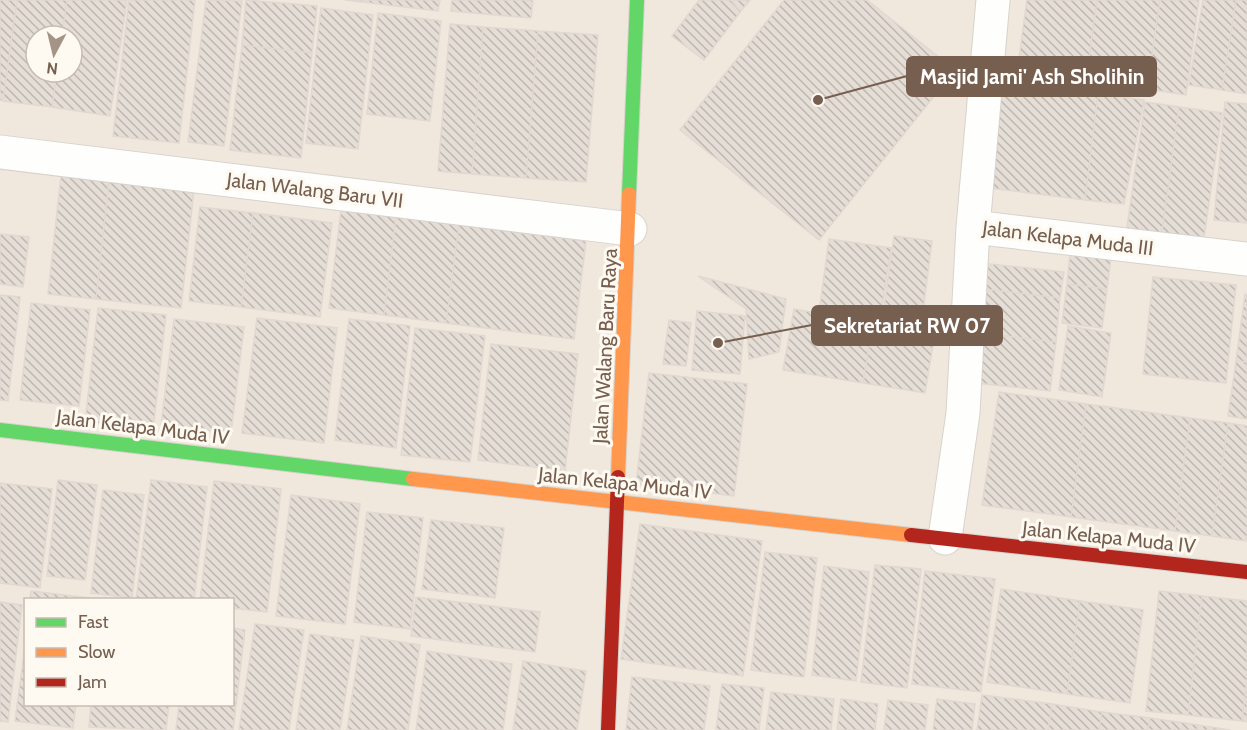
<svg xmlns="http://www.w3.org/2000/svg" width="1247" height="730" font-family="Cabin,sans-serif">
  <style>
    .residential { fill: #f0e8dd; fill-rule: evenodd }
    .building { fill: url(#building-back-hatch); stroke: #e1d9d1; stroke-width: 1.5 }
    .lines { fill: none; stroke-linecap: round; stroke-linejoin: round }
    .street-casing { stroke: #d8d2cd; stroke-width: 35 }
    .fast-casing { stroke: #d8d2cb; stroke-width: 16 }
    .slow-casing { stroke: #d8d2cb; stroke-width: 16 }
    .jam-casing { stroke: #d8d2cb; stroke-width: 16 }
    .street { stroke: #fefefd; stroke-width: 33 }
    .fast { stroke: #63d668; stroke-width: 14 }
    .slow { stroke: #ff974d; stroke-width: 14 }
    .jam { stroke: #b3261e; stroke-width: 14 }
    .labels { text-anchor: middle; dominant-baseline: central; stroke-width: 6; stroke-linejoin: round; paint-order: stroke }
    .street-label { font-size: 20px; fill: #775f4f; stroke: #fefaf2 }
    .leader { fill: none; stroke: #775f4f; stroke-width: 2 }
    .callout-dot { fill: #775f4f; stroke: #fefaf2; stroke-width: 2 }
    .callout { fill: #775f4f; stroke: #775f4f; stroke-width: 2 }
    .callout-label { font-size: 21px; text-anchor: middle; font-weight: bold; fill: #fff }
  </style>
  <defs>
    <pattern id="building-back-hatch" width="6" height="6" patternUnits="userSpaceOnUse" patternTransform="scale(1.5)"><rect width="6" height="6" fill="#e5ded6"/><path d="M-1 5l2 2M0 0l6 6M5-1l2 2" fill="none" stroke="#beb7b0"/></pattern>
  </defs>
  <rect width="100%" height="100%" fill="#f8f5ef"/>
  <path class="residential" d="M 0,0 L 1247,0 L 1247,730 L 0,730 ZM 36,36 L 72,36 L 72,72 L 36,72 ZM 26,600 L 232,600 L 232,704 L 26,704 Z"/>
  <path class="building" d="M 0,0 L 17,0 L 3,101 L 0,100 Z
    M 17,0 L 67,0 L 62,36 L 36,36 L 36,72 L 57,72 L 52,107 L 3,101 Z
    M 67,0 L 127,0 L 110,116 L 52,107 L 57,72 L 72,72 L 72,36 L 62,36 Z
    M 129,0 L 195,0 L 179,143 L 113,136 Z
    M 206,0 L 242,1 L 224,146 L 188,142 Z
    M 246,0 L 317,6 L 312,53 L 242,45 Z
    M 345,0 L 440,0 L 438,11 Z
    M 452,0 L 533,0 L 531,18 L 451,11 Z
    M 699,0 L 727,0 L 741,11 L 704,60 L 672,36 Z
    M 727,0 L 750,0 L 741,11 Z
    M 784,0 L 867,0 L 955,70 L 819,240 L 680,130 Z
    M 1027,0 L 1097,0 L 1086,81 L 1017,72 Z
    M 1097,0 L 1160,0 L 1147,89 L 1086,81 Z
    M 1160,0 L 1199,0 L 1186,95 L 1147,89 Z
    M 1203,0 L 1236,0 L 1222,90 L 1189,85 Z
    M 1236,0 L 1247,0 L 1247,94 L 1222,90 Z
    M 321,8 L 373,15 L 358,149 L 306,143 Z
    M 378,13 L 441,21 L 430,121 L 367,114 Z
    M 450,24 L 483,27 L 472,174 L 438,171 Z
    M 483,27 L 538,31 L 526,178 L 472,174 Z
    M 538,31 L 598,35 L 586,182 L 526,178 Z
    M 242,45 L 312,53 L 301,158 L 230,150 Z
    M 1003,83 L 1098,94 L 1085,200 L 990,188 Z
    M 1098,94 L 1144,100 L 1124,204 L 1085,200 Z
    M 1145,102 L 1179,107 L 1161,239 L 1126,234 Z
    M 1225,102 L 1247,104 L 1247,223 L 1214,220 Z
    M 1179,107 L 1222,113 L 1203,245 L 1161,239 Z
    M 62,167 L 110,172 L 96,299 L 48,294 Z
    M 110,172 L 195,181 L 181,308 L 96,299 Z
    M 200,207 L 253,213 L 241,307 L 189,301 Z
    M 341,210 L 396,217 L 384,315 L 329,308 Z
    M 253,213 L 332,223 L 320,317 L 241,307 Z
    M 396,217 L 459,225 L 446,323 L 384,315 Z
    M 459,225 L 586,241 L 574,339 L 446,323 Z
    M 0,234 L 29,237 L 23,287 L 0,284 Z
    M 894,236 L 932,241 L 922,319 L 883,314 Z
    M 829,239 L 891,248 L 881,313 L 820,305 Z
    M 1070,253 L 1111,258 L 1107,289 L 1067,284 Z
    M 980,263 L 1064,272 L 1060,298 L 976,288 Z
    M 698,276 L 786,299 L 779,352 L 749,359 L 746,309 Z
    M 1153,277 L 1236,285 L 1226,383 L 1143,374 Z
    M 1067,284 L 1107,289 L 1102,328 L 1062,323 Z
    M 976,288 L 1060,298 L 1056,342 L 972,332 Z
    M 1245,294 L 1247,295 L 1247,362 L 1236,361 Z
    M 0,295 L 20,297 L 8,401 L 0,400 Z
    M 31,303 L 90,310 L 79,406 L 20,400 Z
    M 98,308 L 166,315 L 153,430 L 85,422 Z
    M 794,309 L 873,323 L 863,383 L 783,370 Z
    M 697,311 L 745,316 L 740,374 L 692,370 Z
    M 257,318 L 337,328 L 324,443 L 242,433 Z
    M 174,319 L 244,327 L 231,433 L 161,425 Z
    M 349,319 L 410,326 L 396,448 L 335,440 Z
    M 669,320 L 691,323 L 686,366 L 663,364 Z
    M 873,323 L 935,333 L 925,393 L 863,383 Z
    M 1068,326 L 1111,333 L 1102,397 L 1059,390 Z
    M 415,328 L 485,336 L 470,462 L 401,455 Z
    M 972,332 L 1056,342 L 1050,391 L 966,382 Z
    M 491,344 L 578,354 L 565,471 L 478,460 Z
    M 1236,361 L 1247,362 L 1247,419 L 1228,416 Z
    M 649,373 L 747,384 L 734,496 L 636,484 Z
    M 999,392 L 1086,404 L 1071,517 L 982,505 Z
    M 1086,404 L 1190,418 L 1175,531 L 1071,517 Z
    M 1190,418 L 1228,423 L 1212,536 L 1175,531 Z
    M 1228,423 L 1247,426 L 1247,541 L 1212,536 Z
    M 58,480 L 97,485 L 85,580 L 47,576 Z
    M 151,480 L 207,487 L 194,600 L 136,600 Z
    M 214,481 L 281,489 L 267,612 L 232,608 L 232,600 L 200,600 Z
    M 0,483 L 52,489 L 40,588 L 0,583 Z
    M 103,490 L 144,495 L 132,598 L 91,593 Z
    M 291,495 L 360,504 L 345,624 L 276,616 Z
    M 367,512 L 423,518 L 410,629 L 354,622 Z
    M 431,520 L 504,528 L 495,598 L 422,589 Z
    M 640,524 L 762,541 L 743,676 L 621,659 Z
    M 765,552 L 817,558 L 804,677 L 751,670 Z
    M 875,565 L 921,569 L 907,688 L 861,682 Z
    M 824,566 L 869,572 L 856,681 L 812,675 Z
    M 925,571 L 995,579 L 981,692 L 912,684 Z
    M 1001,589 L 1080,601 L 1067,694 L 987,682 Z
    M 31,591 L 89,598 L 89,600 L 30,600 Z
    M 1159,591 L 1202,596 L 1188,715 L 1146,711 Z
    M 1202,596 L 1247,601 L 1247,678 L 1242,721 L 1188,715 Z
    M 416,597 L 540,612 L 535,652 L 411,636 Z
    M 1080,601 L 1143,610 L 1130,703 L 1067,694 Z
    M 0,602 L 22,605 L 8,722 L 0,721 Z
    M 255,624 L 304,630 L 289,730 L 239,730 Z
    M 232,628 L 245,630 L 233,730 L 176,730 L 179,704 L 232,704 Z
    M 310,634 L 354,640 L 340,730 L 296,730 Z
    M 361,636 L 420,645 L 408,730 L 347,730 Z
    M 26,638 L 26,704 L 76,704 L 73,728 L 15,721 Z
    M 427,651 L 512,664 L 503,730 L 416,730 Z
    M 523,661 L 586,671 L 577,730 L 513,730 Z
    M 632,677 L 710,686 L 704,730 L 626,730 Z
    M 1247,678 L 1247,722 L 1242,721 Z
    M 722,684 L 764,688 L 759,730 L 716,730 Z
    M 771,692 L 834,699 L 831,730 L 766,730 Z
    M 982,695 L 1052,704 L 1048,730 L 977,730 Z
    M 841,699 L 878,704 L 875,730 L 837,730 Z
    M 937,699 L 975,704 L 972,730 L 933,730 Z
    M 888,700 L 928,705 L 925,730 L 884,730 Z
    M 91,704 L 169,704 L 166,730 L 89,727 Z
    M 1052,704 L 1102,712 L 1099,730 L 1048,730 Z
    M 1102,712 L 1150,718 L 1148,730 L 1099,730 Z
    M 1150,718 L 1198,725 L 1197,730 L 1148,730 Z
    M 1198,725 L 1230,730 L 1197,730 Z"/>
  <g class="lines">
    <g class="street-casing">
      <path id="street" d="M 993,0 L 973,227 L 1247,259
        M 0,152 L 630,229
        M 945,538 L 963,413 L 973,227"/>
    </g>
    <g class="fast-casing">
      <path id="fast" d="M 629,194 L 637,0
        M 0,430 L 413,479"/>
    </g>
    <g class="slow-casing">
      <path id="slow" d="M 618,477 L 629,194
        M 413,479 L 911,535"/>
    </g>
    <g class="jam-casing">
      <path id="jam" d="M 911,535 L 1247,572
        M 608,730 L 618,477"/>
    </g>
    <use href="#street" class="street"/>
    <use href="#fast" class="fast"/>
    <use href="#slow" class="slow"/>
    <use href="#jam" class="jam"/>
  </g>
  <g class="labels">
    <g class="street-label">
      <text transform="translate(315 190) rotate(7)">Jalan Walang Baru VII</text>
      <text transform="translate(1068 238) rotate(7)">Jalan Kelapa Muda III</text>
      <text transform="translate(605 346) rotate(-87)">Jalan Walang Baru Raya</text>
      <text transform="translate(143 427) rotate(7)">Jalan Kelapa Muda IV</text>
      <text transform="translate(625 483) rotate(6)">Jalan Kelapa Muda IV</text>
      <text transform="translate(1109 537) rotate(6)">Jalan Kelapa Muda IV</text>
    </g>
  </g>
  <path class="leader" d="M818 100L907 76M718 343L812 325"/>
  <g class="callout-dot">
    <circle cx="818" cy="100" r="6"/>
    <circle cx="718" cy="343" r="6"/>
  </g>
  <g class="callout">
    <rect x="907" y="57" width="249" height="39" rx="6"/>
    <rect x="812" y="306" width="190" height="39" rx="6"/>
  </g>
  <g class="callout-label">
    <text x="1032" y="84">Masjid Jami' Ash Sholihin</text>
    <text x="907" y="333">Sekretariat RW 07</text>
  </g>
  <rect x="24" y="598" width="210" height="108" fill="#fefaf2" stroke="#c8bcb1" stroke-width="1.5"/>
  <rect x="36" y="618" width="30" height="9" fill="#63d668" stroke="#c8bcb1" stroke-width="1.5"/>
  <text x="78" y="628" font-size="18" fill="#775f4f">Fast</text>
  <rect x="36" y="648" width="30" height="9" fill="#ff974d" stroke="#c8bcb1" stroke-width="1.5"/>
  <text x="78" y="658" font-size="18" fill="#775f4f">Slow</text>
  <rect x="36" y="678" width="30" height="9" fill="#b3261e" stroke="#c8bcb1" stroke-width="1.5"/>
  <text x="78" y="688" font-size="18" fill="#775f4f">Jam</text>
  <g transform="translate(54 54) rotate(187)"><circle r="28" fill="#fefaf2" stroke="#c8bcb1" stroke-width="1.5"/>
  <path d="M0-4.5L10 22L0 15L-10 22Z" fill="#a49487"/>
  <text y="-9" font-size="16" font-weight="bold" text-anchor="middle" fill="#775f4f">N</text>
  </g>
</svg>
